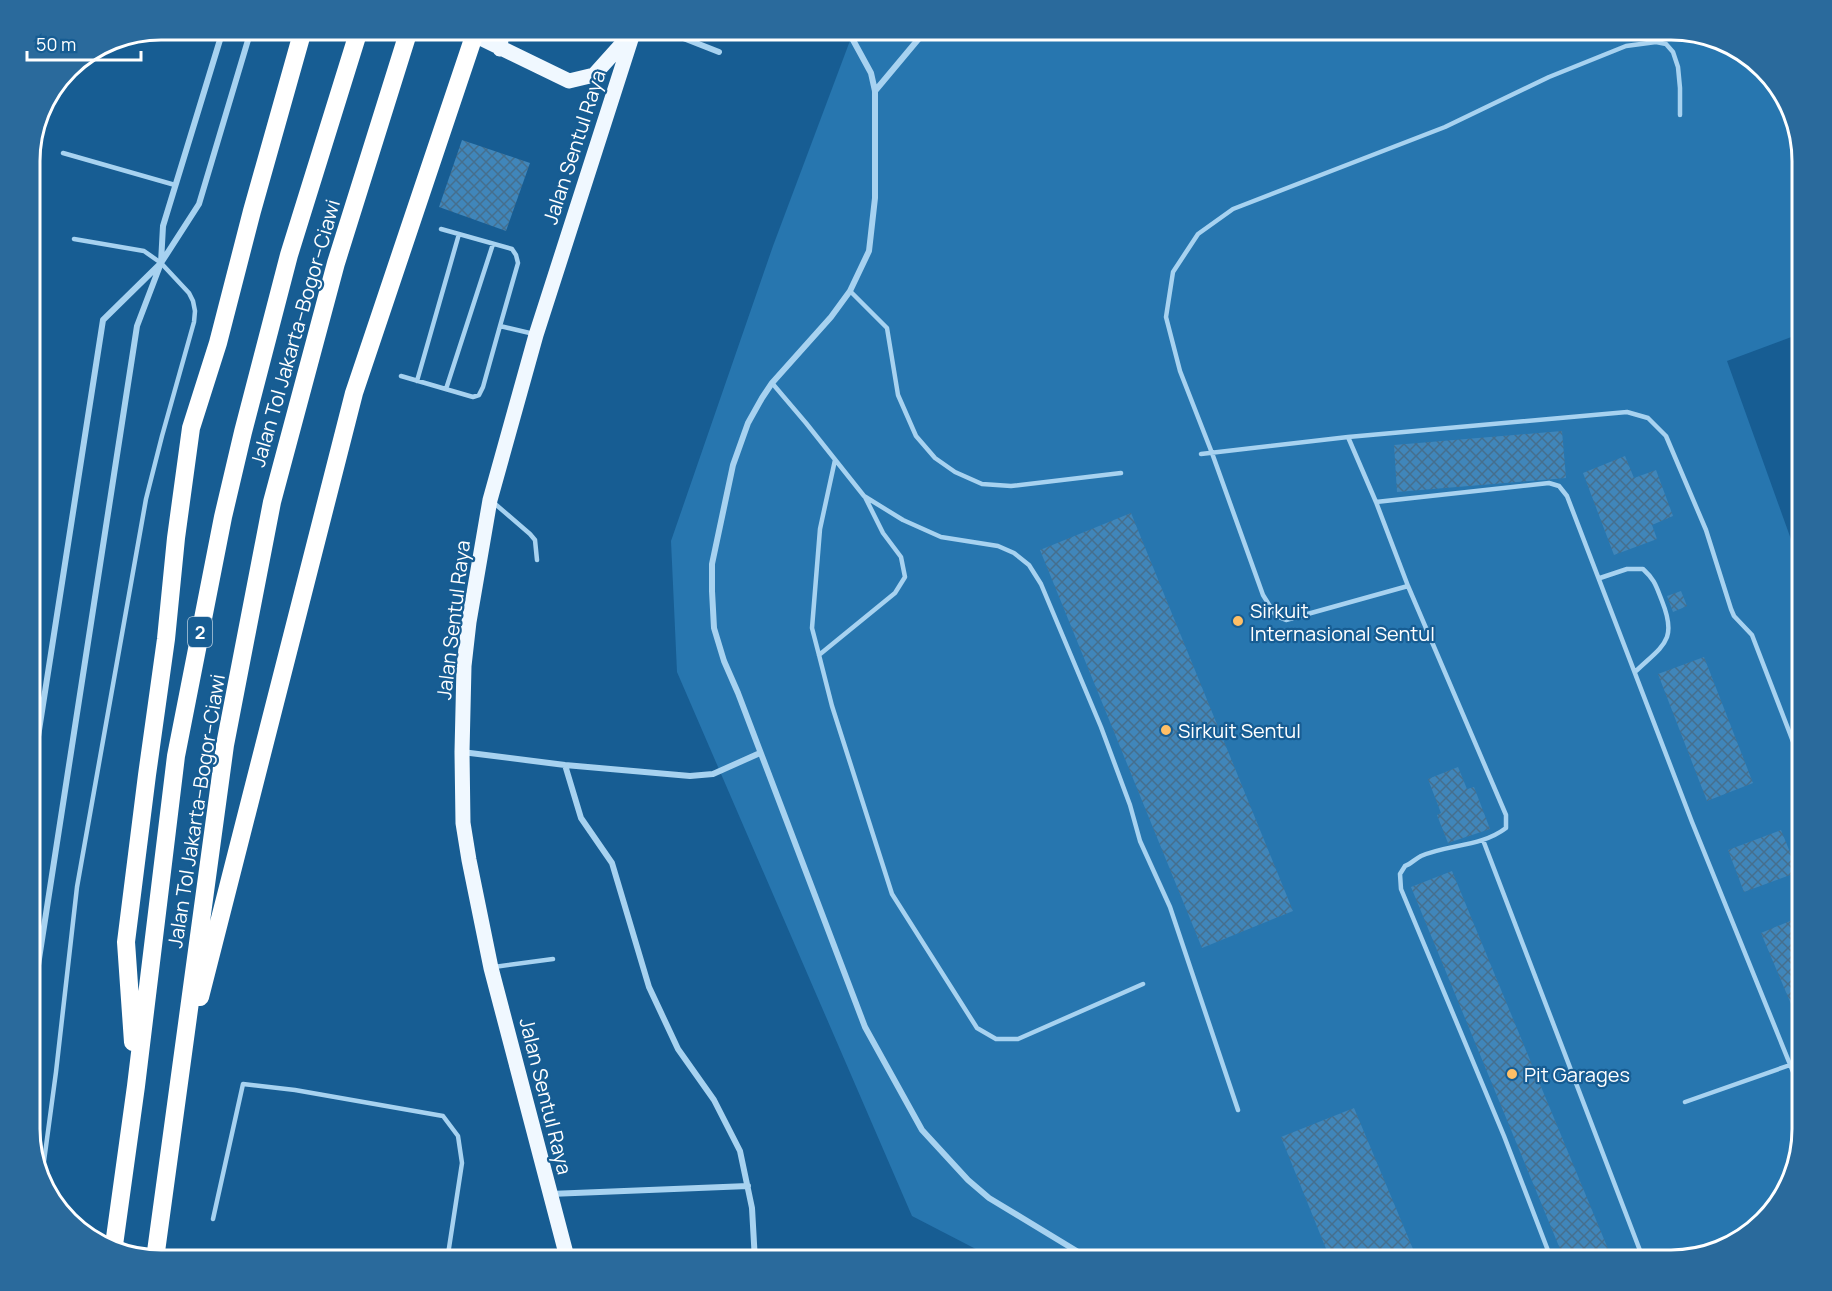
<svg xmlns="http://www.w3.org/2000/svg" width="1832" height="1291" font-family="Manrope,sans-serif">
  <style>
    .pitch { fill: #2776af }
    .building { fill: url(#building-cross-hatch) }
    .lines { fill: none; stroke-linecap: round; stroke-linejoin: round }
    .lane { stroke: #a7d2f0; stroke-width: 4.5 }
    .street { stroke: #a7d2f0; stroke-width: 6 }
    .primary { stroke: #f0f8ff; stroke-width: 15 }
    .highway { stroke: #fff; stroke-width: 18 }
    .poi-dot { fill: #ffbf66; stroke: #175d93; stroke-width: 2 }
    .labels { text-anchor: middle; dominant-baseline: central; stroke-width: 4.5; stroke-linejoin: round; paint-order: stroke }
    .shield { fill: #175d93; stroke: #b9cedf; stroke-width: 1.5 }
    .shield-label { font-size: 18px; font-weight: bold; fill: #fff }
    .street-label { font-size: 20px; fill: #fff; stroke: #175d93 }
    .poi-label { font-size: 20px; fill: #fff; stroke: #175d93; text-anchor: start }
    .rim { fill: none; stroke: #fff; stroke-width: 3 }
  </style>
  <defs>
    <pattern id="building-cross-hatch" width="8" height="8" patternUnits="userSpaceOnUse" patternTransform="scale(1.5)"><rect width="8" height="8" fill="#4086ba"/><path d="M0 0l8 8M0 8l8-8" fill="none" stroke="#456f8e"/></pattern>
  </defs>
  <rect width="100%" height="100%" fill="#175d93"/>
  <path class="pitch" d="M 854,30 L 1671,30 L 1750,57 L 1788,103 L 1802,161 L 1802,333 L 1727,361 L 1802,570 L 1802,1130 L 1775,1209 L 1729,1247 L 1670,1261 L 999,1261 L 912,1216 L 677,672 L 671,541 L 773,246 Z"/>
  <path class="building" d="M 462,140 L 530,163 L 506,231 L 439,207 Z
    M 1562,431 L 1566,478 L 1397,492 L 1394,445 Z
    M 1625,456 L 1634,478 L 1656,470 L 1673,516 L 1652,525 L 1657,539 L 1614,555 L 1583,473 Z
    M 1131,513 L 1293,911 L 1202,948 L 1040,550 Z
    M 1681,591 L 1687,606 L 1673,612 L 1667,596 Z
    M 1704,657 L 1753,783 L 1707,801 L 1658,674 Z
    M 1458,767 L 1467,789 L 1474,787 L 1490,829 L 1448,843 L 1437,815 L 1441,813 L 1428,779 Z
    M 1781,830 L 1798,872 L 1744,892 L 1728,850 Z
    M 1452,871 L 1613,1261 L 1565,1261 L 1411,887 Z
    M 1802,916 L 1802,1030 L 1761,933 Z
    M 1354,1108 L 1418,1261 L 1331,1261 L 1281,1137 Z"/>
  <g class="lines">
    <path class="lane" d="M 63,153 L 175,185
      M 441,229 L 512,249 L 516,255 L 518,263 L 500,326
      M 850,291 L 887,328 L 898,395 L 916,436 L 935,458 L 955,472 L 982,484 L 1011,486 L 1121,473
      M 401,376 L 473,397 L 479,395 L 483,387 L 500,326 L 534,334
      M 417,381 L 459,234
      M 772,383 L 806,423 L 864,496 L 903,520 L 941,537 L 998,546 L 1014,553 L 1029,565 L 1041,584 L 1101,727 L 1130,805 L 1140,841 L 1170,907 L 1238,1110
      M 446,389 L 493,244
      M 1348,437 L 1376,502 L 1408,586 L 1506,815 L 1506,828 C 1481,847 1449,844 1421,856 C 1415,859 1411,864 1405,866 L 1400,874 L 1401,889 L 1504,1136 L 1552,1261
      M 1201,454 L 1348,437 L 1627,412 L 1648,418 L 1666,436 L 1706,530 L 1731,609 L 1734,616 L 1752,635 L 1802,765
      M 835,460 L 820,529 L 812,628 L 819,655 L 832,706 L 892,894 L 977,1028 L 996,1039 L 1018,1039 L 1143,984
      M 1376,502 L 1549,483 L 1559,486 L 1567,496 L 1692,822 L 1802,1094
      M 494,503 L 530,534 L 535,540 L 537,560
      M 1600,578 L 1627,569 L 1643,569 C 1655,580 1656,586 1662,601 C 1678,641 1663,645 1635,672
      M 1408,586 L 1286,620 L 1276,616 L 1263,595 L 1212,453 L 1180,371 L 1166,317 L 1173,272 L 1198,234 L 1233,209 L 1445,127 L 1549,77 L 1626,46 L 1656,42 L 1666,44 L 1673,52 L 1678,67 L 1680,88 L 1680,115
      M 819,655 L 895,593 L 905,577 L 901,557 L 883,533 L 865,497
      M 1483,840 L 1644,1261
      M 494,967 L 553,959
      M 1685,1102 L 1790,1065
      M 42,1176 L 56,1072 L 77,887 L 146,499 L 162,436 L 194,322 L 195,311 L 193,301 L 189,293 L 161,263 L 144,251 L 74,239
      M 213,1219 L 243,1084 L 295,1090 L 443,1116 L 458,1136 L 462,1163 L 447,1261"/>
    <path class="street" d="M 663,30 L 719,52
      M 845,30 L 853,40 L 871,73 L 875,91 L 875,198 L 869,251 L 850,291 L 831,317 L 772,383 L 762,398 L 748,423 L 733,465 L 712,564 L 712,591 L 714,628 L 724,661 L 738,693 L 865,1027 L 922,1130 L 968,1180 L 989,1198 L 1093,1261
      M 875,91 L 926,30
      M 462,752 L 565,765 L 690,776 L 713,774 L 760,753
      M 565,765 L 581,818 L 612,863 L 649,987 L 678,1049 L 714,1100 L 740,1151 L 752,1208 L 755,1261
      M 30,788 L 103,320 L 161,263 L 199,204 L 251,30
      M 30,1017 L 137,326 L 161,263 L 163,226 L 223,30
      M 550,1194 L 748,1186"/>
    <path class="primary" d="M 464,30 L 569,81 L 594,75 L 629,36
      M 500,49 L 502,30
      M 568,1261 L 491,968 L 469,860 L 463,823 L 462,752 L 464,666 L 469,622 L 490,500 L 536,335 L 634,30"/>
    <path class="highway" d="M 200,997 L 354,393 L 474,36
      M 133,1042 L 126,942 L 147,775 L 166,639 L 176,538 L 191,428 L 218,343 L 252,211 L 303,30
      M 114,1245 L 136,1086 L 176,756 L 223,517 L 243,432 L 289,255 L 359,30
      M 155,1259 L 225,745 L 272,502 L 336,263 L 409,30"/>
  </g>
  <g class="poi-dot">
    <circle cx="1238" cy="621" r="6"/>
    <circle cx="1166" cy="730" r="6"/>
    <circle cx="1512" cy="1074" r="6"/>
  </g>
  <g class="labels">
    <rect class="shield" x="188" y="617" width="24" height="30" rx="4.5"/>
    <g class="shield-label">
      <text x="200" y="632">2</text>
    </g>
    <g class="street-label">
      <text transform="translate(574 147) rotate(-72)">Jalan Sentul Raya</text>
      <text transform="translate(295 333) rotate(-74)">Jalan Tol Jakarta–Bogor–Ciawi</text>
      <text transform="translate(453 620) rotate(-83)">Jalan Sentul Raya</text>
      <text transform="translate(196 811) rotate(-81)">Jalan Tol Jakarta–Bogor–Ciawi</text>
      <text transform="translate(546 1096) rotate(76)">Jalan Sentul Raya</text>
    </g>
    <g class="poi-label">
      <text x="1250" y="610">Sirkuit<tspan x="1250" dy="23">Internasional Sentul</tspan></text>
      <text x="1178" y="730">Sirkuit Sentul</text>
      <text x="1524" y="1074">Pit Garages</text>
    </g>
  </g>
  <path d="M0 0H1832V1291H0ZM161 40H1671A121 121 0 0 1 1792 161V1129A121 121 0 0 1 1671 1250H161A121 121 0 0 1 40 1129V161A121 121 0 0 1 161 40Z" fill="#2a6a9c" fill-rule="evenodd"/>
  <path class="rim" d="M161 40H1671A121 121 0 0 1 1792 161V1129A121 121 0 0 1 1671 1250H161A121 121 0 0 1 40 1129V161A121 121 0 0 1 161 40Z"/>
  <path d="M27 51v9h114v-9" fill="none" stroke="#ffffff" stroke-width="3"/>
  <text x="36" y="51" font-size="18" fill="#ffffff" stroke="#175d93" stroke-width="4.5" paint-order="stroke">50 m</text>
</svg>
